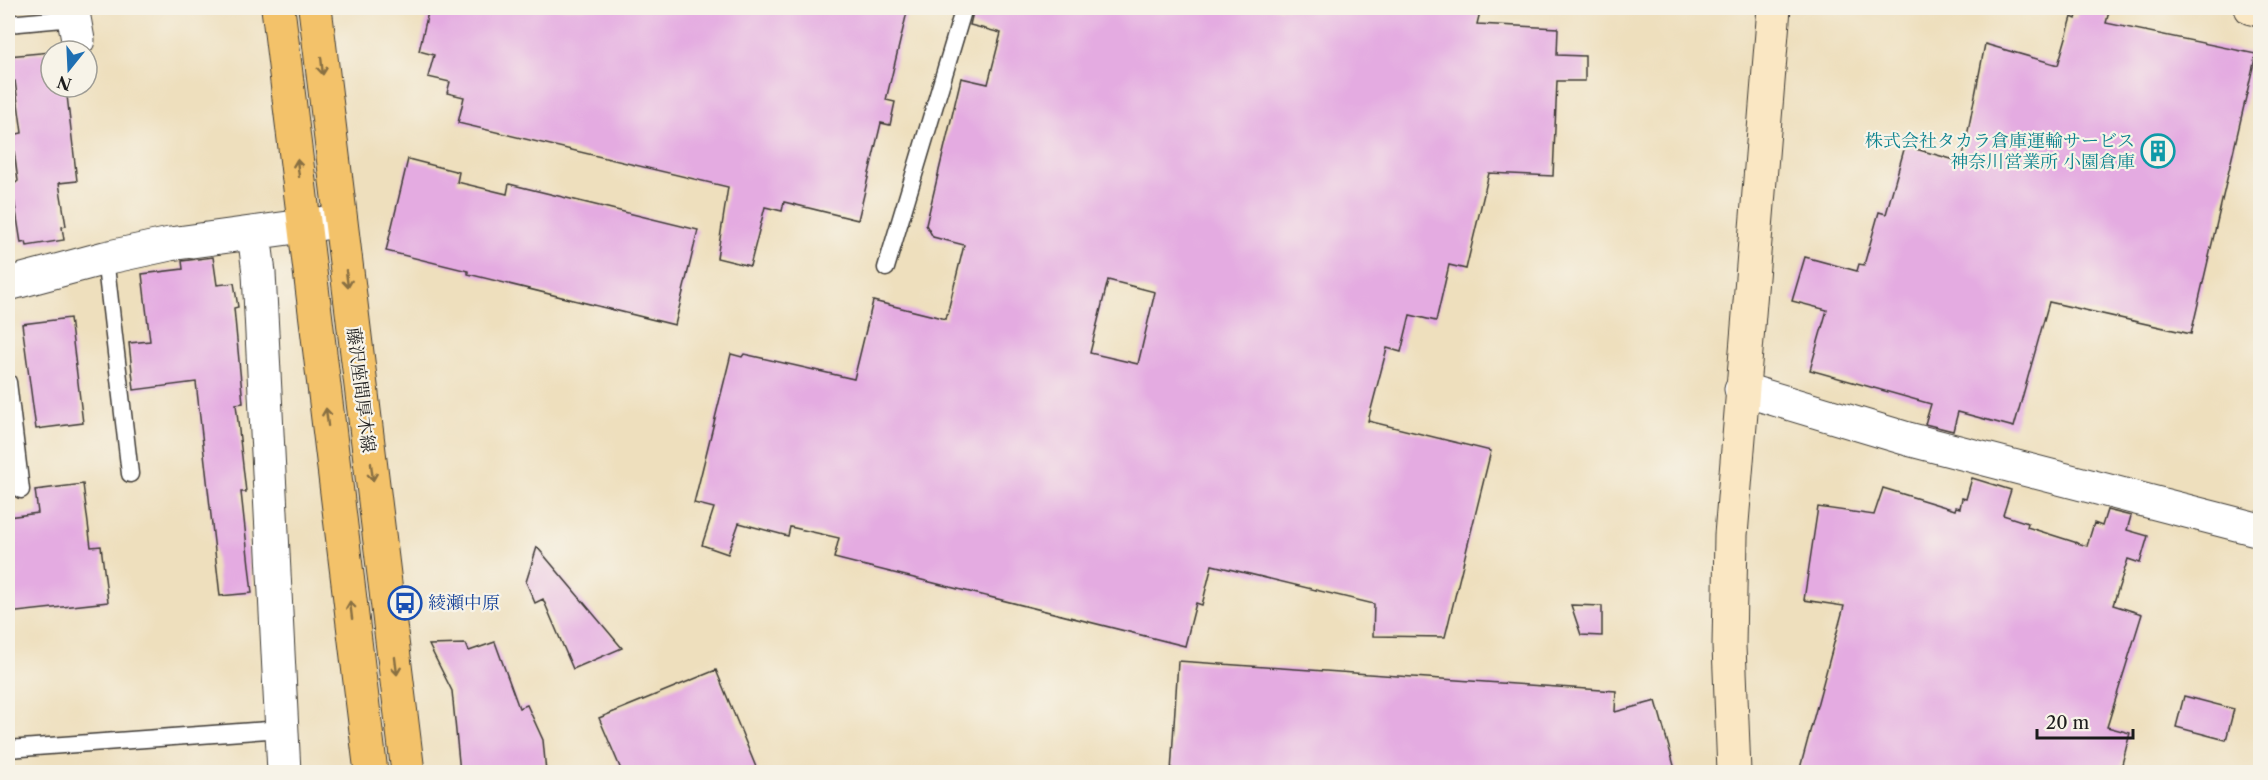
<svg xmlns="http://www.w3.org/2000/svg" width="2268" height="780" font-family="'Libre Caslon Text','Noto Serif JP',serif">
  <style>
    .building { fill: #e4abe1; fill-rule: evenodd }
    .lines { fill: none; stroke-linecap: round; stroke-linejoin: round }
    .lane-casing { stroke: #3c3934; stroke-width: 19 }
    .street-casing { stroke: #3c3934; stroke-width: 35 }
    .secondary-casing { stroke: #3c3934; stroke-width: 35 }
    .primary-casing { stroke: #3c3934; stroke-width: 35 }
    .lane { stroke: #fff; stroke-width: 16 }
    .street { stroke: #fff; stroke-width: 33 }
    .secondary { stroke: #fae7c3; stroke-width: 33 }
    .primary { stroke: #f3c26a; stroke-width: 33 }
    .oneway { stroke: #886f43 }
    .labels { text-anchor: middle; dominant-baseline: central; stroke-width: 4.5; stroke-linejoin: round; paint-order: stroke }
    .culture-label { font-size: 18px; fill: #0d838f; stroke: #f7f3e8; text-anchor: end }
    .street-label { font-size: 18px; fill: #1c1c1c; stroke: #f7f3e8 }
    .transit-label { font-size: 18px; fill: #164399; stroke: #f7f3e8; text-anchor: start }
  </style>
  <rect width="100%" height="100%" fill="#f7f3e8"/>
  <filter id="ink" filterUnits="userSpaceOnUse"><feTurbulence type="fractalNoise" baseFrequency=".0167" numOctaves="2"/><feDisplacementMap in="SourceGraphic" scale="12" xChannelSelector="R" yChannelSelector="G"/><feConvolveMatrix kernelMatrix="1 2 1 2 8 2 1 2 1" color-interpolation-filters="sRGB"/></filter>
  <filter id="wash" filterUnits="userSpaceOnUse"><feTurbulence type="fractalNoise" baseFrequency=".008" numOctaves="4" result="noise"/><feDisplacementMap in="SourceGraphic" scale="24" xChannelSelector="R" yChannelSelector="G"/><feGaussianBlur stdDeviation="1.35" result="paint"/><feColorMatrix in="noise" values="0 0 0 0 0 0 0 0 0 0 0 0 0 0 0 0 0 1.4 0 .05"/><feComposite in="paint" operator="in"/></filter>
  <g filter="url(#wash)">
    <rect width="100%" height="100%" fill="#eedfbd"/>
    <g id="blocks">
      <path class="building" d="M 429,8 L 908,8 L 886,100 L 895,102 L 890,125 L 881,123 L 858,220 L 784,202 L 782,211 L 765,207 L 750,266 L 717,258 L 728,187 L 458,123 L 464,97 L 447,93 L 450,82 L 428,77 L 434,55 L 419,51 Z
        M 974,8 L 1481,8 L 1477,24 L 1558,28 L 1557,55 L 1585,56 L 1585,81 L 1557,81 L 1553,176 L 1489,173 L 1466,269 L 1449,265 L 1436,321 L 1410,315 L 1401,352 L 1387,348 L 1368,421 L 1491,451 L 1445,637 L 1373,636 L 1374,604 L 1212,565 L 1202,605 L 1196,603 L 1185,646 L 834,558 L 839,538 L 790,527 L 788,536 L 739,523 L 728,554 L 702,545 L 714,508 L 694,503 L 731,354 L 742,357 L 744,354 L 854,379 L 873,301 L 946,319 L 964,245 L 933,237 L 926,225 L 961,78 L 988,84 L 1001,33 L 970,25 ZM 1108,280 L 1155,292 L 1138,364 L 1090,353 Z
        M 2079,8 L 2110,8 L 2106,23 L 2256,54 L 2191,334 L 2049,302 L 2014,427 L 1958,412 L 1953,431 L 1925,424 L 1931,404 L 1810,370 L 1827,310 L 1792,301 L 1805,257 L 1857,271 L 1859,264 L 1864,265 L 1879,212 L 1886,214 L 1905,146 L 1962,162 L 1985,44 L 2058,65 L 2072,17 L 2076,19 Z
        M 51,52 L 51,87 L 66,87 L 77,181 L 59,183 L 66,226 L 62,227 L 64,240 L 27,246 L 26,242 L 21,243 L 12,186 L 18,181 L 12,135 L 22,133 L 15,81 L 8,82 L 8,56 Z
        M 408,159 L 459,172 L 457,182 L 507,194 L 509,184 L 698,230 L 675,325 L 468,274 L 468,271 L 386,251 Z
        M 213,257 L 217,285 L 234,283 L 238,307 L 234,308 L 243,403 L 236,404 L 246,492 L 241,492 L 252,593 L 220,596 L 196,382 L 134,390 L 129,343 L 150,341 L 142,274 L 183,269 L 182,261 Z
        M 70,318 L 83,423 L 36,429 L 22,324 Z
        M 1972,478 L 2011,490 L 2003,515 L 2028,523 L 2027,527 L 2087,546 L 2094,523 L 2102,526 L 2107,510 L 2131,516 L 2127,530 L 2148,536 L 2140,563 L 2128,559 L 2113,605 L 2142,614 L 2107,727 L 2130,733 L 2120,772 L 1799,772 L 1844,606 L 1804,600 L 1818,507 L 1874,515 L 1883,488 L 1955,510 L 1956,507 L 1960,508 L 1962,498 L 1966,499 Z
        M 83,484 L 91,547 L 101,546 L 108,602 L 8,613 L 8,517 L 38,513 L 35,490 Z
        M 537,547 L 622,648 L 573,669 L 543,599 L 535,603 L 526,582 Z
        M 1571,605 L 1602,606 L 1602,636 L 1581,635 Z
        M 495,642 L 519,708 L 527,705 L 543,740 L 546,772 L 460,772 L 452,691 L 429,645 L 466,644 L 469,651 Z
        M 1178,661 L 1616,691 L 1615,712 L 1656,701 L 1675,769 L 1646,772 L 1171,772 Z
        M 716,670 L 758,772 L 622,772 L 599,718 Z
        M 2184,696 L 2234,709 L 2226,740 L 2176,727 Z"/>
    </g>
  </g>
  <g filter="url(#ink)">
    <use href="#blocks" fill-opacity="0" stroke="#3c3934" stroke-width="1.5"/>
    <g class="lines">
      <g class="lane-casing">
        <path id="lane" d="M 8,24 L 74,18 L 74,14
          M 105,258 L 130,474
          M 886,268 L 964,8
          M 8,382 L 21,490
          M 8,749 L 282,729"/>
      </g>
      <g class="street-casing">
        <path id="street" d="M 74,18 L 78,40
          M 254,233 L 259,273 L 284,772
          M 8,284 L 105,258 L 170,244 L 340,221
          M 1741,389 L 1908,439 L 2260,530"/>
      </g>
      <g class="secondary-casing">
        <path id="secondary" d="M 2251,8 L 2260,10
          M 1734,772 L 1729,646 L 1731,535 L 1774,8"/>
      </g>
      <g class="primary-casing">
        <path id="primary" d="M 278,8 L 371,772
          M 315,8 L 408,772"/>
      </g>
      <use href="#lane" class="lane"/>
      <use href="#street" class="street"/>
      <use href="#secondary" class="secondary"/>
      <use href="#primary" class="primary"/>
    </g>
    <defs><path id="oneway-shaft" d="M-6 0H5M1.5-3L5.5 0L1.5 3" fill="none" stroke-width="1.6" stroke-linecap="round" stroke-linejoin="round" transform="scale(1.5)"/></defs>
    <g class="oneway">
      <use href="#oneway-shaft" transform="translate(322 66) rotate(84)"/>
      <use href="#oneway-shaft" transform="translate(298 168) rotate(-97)"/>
      <use href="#oneway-shaft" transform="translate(347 279) rotate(83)"/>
      <use href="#oneway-shaft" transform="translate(327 417) rotate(-97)"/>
      <use href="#oneway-shaft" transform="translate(372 472) rotate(83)"/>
      <use href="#oneway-shaft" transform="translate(351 610) rotate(-97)"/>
      <use href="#oneway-shaft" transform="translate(396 666) rotate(83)"/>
    </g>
  </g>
  <defs>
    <g id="building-ring" transform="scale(1.725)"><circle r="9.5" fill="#f7f3e8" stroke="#0f9aa8" stroke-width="1.5"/><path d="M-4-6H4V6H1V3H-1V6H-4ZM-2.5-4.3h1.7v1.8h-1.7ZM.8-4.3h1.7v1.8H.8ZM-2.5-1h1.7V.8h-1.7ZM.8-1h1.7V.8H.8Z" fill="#0f9aa8"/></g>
    <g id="bus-ring" transform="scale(1.725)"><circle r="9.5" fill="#f7f3e8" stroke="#1a4fb4" stroke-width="1.5"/><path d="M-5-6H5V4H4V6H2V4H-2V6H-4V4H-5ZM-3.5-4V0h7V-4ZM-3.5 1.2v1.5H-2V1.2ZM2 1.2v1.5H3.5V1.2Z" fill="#1a4fb4"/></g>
  </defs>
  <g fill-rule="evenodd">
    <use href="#building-ring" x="2158" y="151"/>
    <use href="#bus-ring" x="405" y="603"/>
  </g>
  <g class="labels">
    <g class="culture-label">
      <text x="2135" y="141">株式会社タカラ倉庫運輸サービス<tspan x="2135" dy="21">神奈川営業所 小園倉庫</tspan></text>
    </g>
    <g class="street-label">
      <text transform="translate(361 390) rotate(83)">藤沢座間厚木線</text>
    </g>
    <g class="transit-label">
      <text x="428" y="603">綾瀬中原</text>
    </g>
  </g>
  <rect width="2268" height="780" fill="none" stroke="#f7f3e8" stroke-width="30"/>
  <g transform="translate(69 69) rotate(198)"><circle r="28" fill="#f7f3e8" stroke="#9f9d96" stroke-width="1.5"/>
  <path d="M0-4.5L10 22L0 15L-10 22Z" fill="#1f6fb2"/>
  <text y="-9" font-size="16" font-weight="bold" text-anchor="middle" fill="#1c1c1c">N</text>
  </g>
  <path d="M2037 729v9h96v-9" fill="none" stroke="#1c1c1c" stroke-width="3"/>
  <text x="2046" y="729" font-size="18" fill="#1c1c1c" stroke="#f7f3e8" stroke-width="4.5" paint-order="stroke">20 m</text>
</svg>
